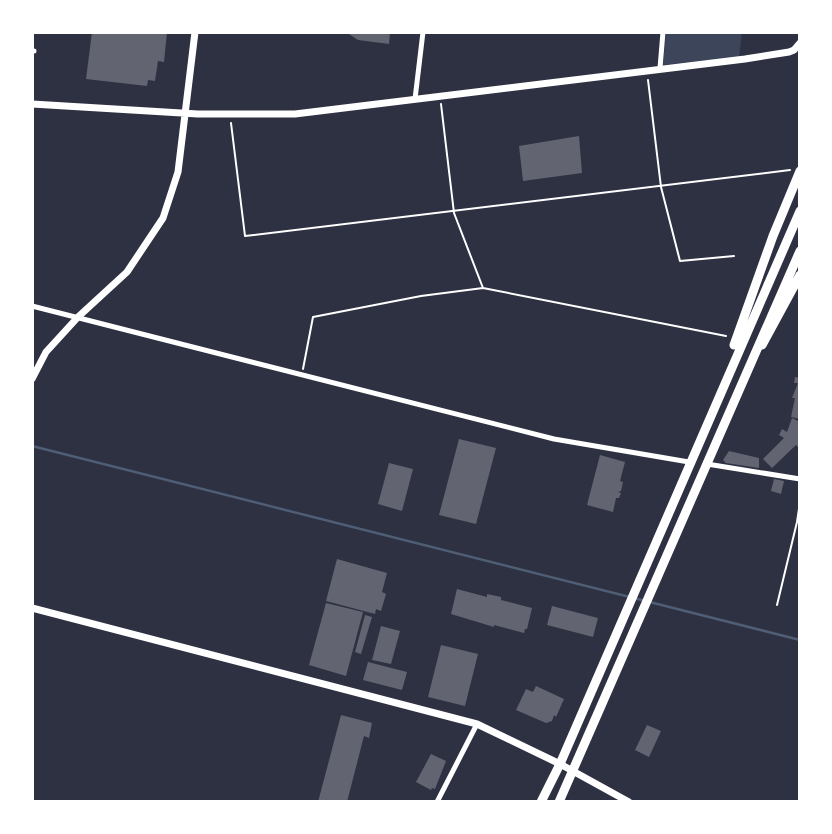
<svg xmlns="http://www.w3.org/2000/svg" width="832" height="834" font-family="Rubik,sans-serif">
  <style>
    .green { fill: #3c4559 }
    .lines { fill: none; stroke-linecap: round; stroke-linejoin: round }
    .stream { stroke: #4f5d75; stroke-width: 2.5 }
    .building { fill: #626471 }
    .path { stroke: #fff; stroke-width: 2 }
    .minor { stroke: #fff; stroke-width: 5 }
    .tertiary { stroke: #fff; stroke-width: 7 }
    .trunk { stroke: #fff; stroke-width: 9 }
  </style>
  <rect width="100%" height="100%" fill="#2d3142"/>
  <path class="green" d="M 666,33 L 742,33 L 739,57 L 663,65 Z"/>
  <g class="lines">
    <path class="stream" d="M 32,446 L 800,640"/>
  </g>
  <path class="building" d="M 92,32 L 167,32 L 164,62 L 158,61 L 155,81 L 148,80 L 147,86 L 86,79 Z
    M 346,32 L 390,32 L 389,44 L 358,40 Z
    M 579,136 L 582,173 L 523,181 L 519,146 Z
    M 795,377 L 800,378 L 800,419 L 791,417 L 795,398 L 792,398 L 798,383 L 794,383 Z
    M 792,418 L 800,422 L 798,440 L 800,444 L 798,447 L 796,445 L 772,468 L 763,459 L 784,438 L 779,435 L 782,429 L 787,432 Z
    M 459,439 L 496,448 L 476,524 L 439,515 Z
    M 729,451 L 759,458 L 759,468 L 726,463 L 723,460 Z
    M 600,455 L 625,462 L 620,481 L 623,482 L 621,491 L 618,492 L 621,493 L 619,498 L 616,498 L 613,512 L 587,505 Z
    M 389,463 L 413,469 L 402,511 L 378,504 Z
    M 774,479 L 784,481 L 781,494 L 771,491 Z
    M 337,559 L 387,573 L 382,592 L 386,594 L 381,611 L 376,609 L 375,614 L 326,601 Z
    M 457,589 L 487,597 L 487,594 L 501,597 L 501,600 L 532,608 L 527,629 L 525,629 L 524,633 L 494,625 L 494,627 L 451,614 Z
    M 326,603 L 363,612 L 346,676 L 309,665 Z
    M 552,606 L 598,618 L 593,637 L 547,625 Z
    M 365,615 L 372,617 L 361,654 L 355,652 Z
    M 381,626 L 400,631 L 391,664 L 372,660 Z
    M 441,645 L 478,654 L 465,706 L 428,697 Z
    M 368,662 L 407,672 L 402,690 L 363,680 Z
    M 536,686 L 564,699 L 556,717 L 554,715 L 552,721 L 546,723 L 516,710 L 526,689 L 533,692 Z
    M 341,715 L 372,723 L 369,738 L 364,736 L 347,802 L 318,802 Z
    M 647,725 L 661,731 L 649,757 L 635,750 Z
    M 431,754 L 446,761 L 435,789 L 432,788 L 431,790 L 416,782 Z"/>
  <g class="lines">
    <path class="path" d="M 648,80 L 661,187 L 680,261 L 734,256
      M 441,104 L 454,213 L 483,288
      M 231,123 L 245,236 L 790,170
      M 303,369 L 313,317 L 421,296 L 483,288 L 726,336
      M 777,605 L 797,522 L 800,502"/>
    <path class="minor" d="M 32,51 L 34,51
      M 660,68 L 663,32
      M 415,99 L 423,32
      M 32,306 L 554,439 L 689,462
      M 707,464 L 800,479
      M 437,802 L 477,724"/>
    <path class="tertiary" d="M 32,104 L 198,114 L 295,114 L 745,59 L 789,52 L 794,50 L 800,43
      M 32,379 L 46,352 L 78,317 L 127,272 L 163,218 L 178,172 L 195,32
      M 32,608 L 477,724 L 560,764 L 629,802"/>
    <path class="trunk" d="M 734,345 L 773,236 L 800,171
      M 762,345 L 800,275
      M 541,802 L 560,764 L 800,211
      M 559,802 L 800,251"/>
  </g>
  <rect width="832" height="834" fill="none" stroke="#ffffff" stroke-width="68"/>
</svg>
